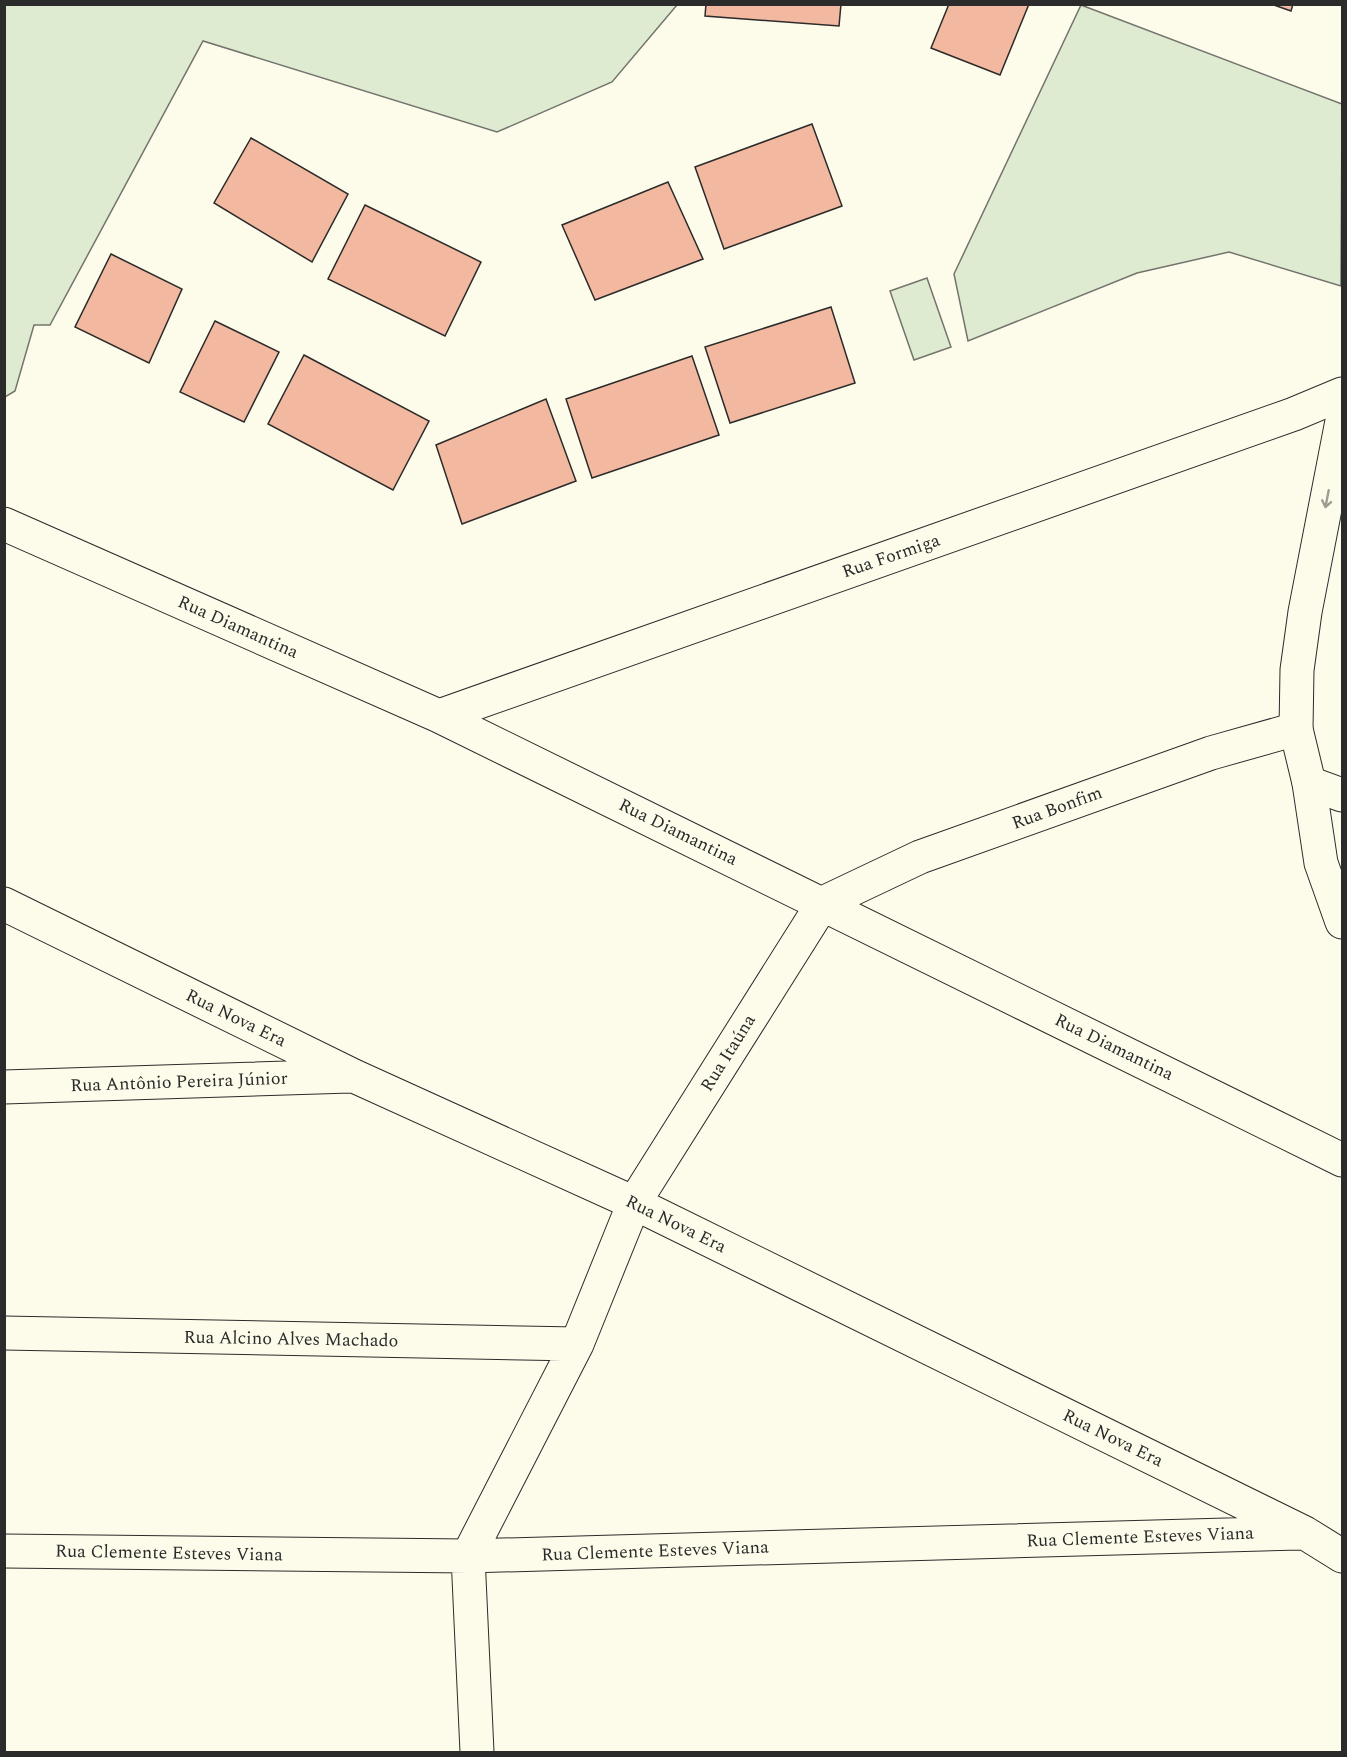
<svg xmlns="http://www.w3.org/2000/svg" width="1347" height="1757" font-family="Spectral,serif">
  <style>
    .green { fill: #deebd1; stroke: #74746e; stroke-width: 1.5 }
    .building { fill: #f2b8a0; stroke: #2b2b2b; stroke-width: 1.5 }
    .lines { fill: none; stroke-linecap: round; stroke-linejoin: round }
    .minor-casing { stroke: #2b2b2b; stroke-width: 35 }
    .major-casing { stroke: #2b2b2b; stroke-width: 35 }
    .minor { stroke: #fdfbea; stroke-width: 33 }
    .major { stroke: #fdfbea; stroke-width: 33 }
    .oneway { stroke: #9e9d94 }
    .labels { text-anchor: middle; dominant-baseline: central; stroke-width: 4.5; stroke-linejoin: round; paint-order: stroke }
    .street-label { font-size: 18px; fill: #2b2b2b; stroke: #fdfbea }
  </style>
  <rect width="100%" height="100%" fill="#fdfbea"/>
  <path class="green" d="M 4,5 L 5,4 L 677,5 L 612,82 L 497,132 L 203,41 L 50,325 L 34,325 L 15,391 L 5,397 Z
    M 1081,5 L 1342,104 L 1341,286 L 1229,252 L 1137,273 L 968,341 L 954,274 Z
    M 927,278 L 951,347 L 914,360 L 890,291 Z"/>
  <path class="building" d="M 706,4 L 841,4 L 839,26 L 705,16 Z
    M 949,4 L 1029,4 L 1000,75 L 931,48 Z
    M 1271,4 L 1293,4 L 1291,11 Z
    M 812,124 L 842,206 L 724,249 L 695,167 Z
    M 251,138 L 348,194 L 312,262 L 214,203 Z
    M 668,182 L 703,259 L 595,300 L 562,225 Z
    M 365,205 L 481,262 L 445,336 L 328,279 Z
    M 111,254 L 182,289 L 149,363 L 75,327 Z
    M 831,307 L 855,383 L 730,423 L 705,347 Z
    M 215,321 L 279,352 L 244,422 L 180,392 Z
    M 304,355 L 429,421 L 393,490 L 268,424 Z
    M 692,356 L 719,435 L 592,478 L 566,399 Z
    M 546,399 L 576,481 L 462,524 L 436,445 Z"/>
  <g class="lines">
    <g class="minor-casing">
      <path id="minor" d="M 4,524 L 439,716 L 1342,1160
        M 439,716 L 1294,414 L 1342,394
        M 1309,783 L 1342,795
        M 4,904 L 354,1076 L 634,1203 L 1305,1533 L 1342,1556
        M 4,1087 L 350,1076
        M 4,1333 L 577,1344
        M 4,1551 L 468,1556 L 1300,1533
        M 477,1752 L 468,1556 L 577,1344 L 634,1203 L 823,903 L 920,857 L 1211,753 L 1296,729"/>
    </g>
    <g class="major-casing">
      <path id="major" d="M 1342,421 L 1305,612 L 1297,670 L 1296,729 L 1309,783 L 1321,863 L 1342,922"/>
    </g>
    <use href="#minor" class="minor"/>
    <use href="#major" class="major"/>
  </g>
  <defs><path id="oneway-shaft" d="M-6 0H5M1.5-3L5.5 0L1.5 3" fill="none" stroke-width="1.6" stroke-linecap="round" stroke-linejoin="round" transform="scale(1.5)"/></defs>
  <use class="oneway" href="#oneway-shaft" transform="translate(1327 499) rotate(101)"/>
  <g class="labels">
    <g class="street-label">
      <text transform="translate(891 556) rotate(-19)">Rua Formiga</text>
      <text transform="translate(238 627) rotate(24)">Rua Diamantina</text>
      <text transform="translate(1057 808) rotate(-20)">Rua Bonfim</text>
      <text transform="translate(678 832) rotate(26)">Rua Diamantina</text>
      <text transform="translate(236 1018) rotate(26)">Rua Nova Era</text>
      <text transform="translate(1114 1047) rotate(26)">Rua Diamantina</text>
      <text transform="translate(728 1053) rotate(-58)">Rua Itaúna</text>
      <text transform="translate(179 1082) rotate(-2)">Rua Antônio Pereira Júnior</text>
      <text transform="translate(676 1224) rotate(26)">Rua Nova Era</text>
      <text transform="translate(291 1339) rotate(1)">Rua Alcino Alves Machado</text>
      <text transform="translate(1113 1438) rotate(26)">Rua Nova Era</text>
      <text transform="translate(1140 1537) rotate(-2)">Rua Clemente Esteves Viana</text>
      <text transform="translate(655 1551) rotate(-2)">Rua Clemente Esteves Viana</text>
      <text transform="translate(169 1553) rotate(1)">Rua Clemente Esteves Viana</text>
    </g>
  </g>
  <rect width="1347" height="1757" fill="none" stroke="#2b2b2b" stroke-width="12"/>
</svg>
